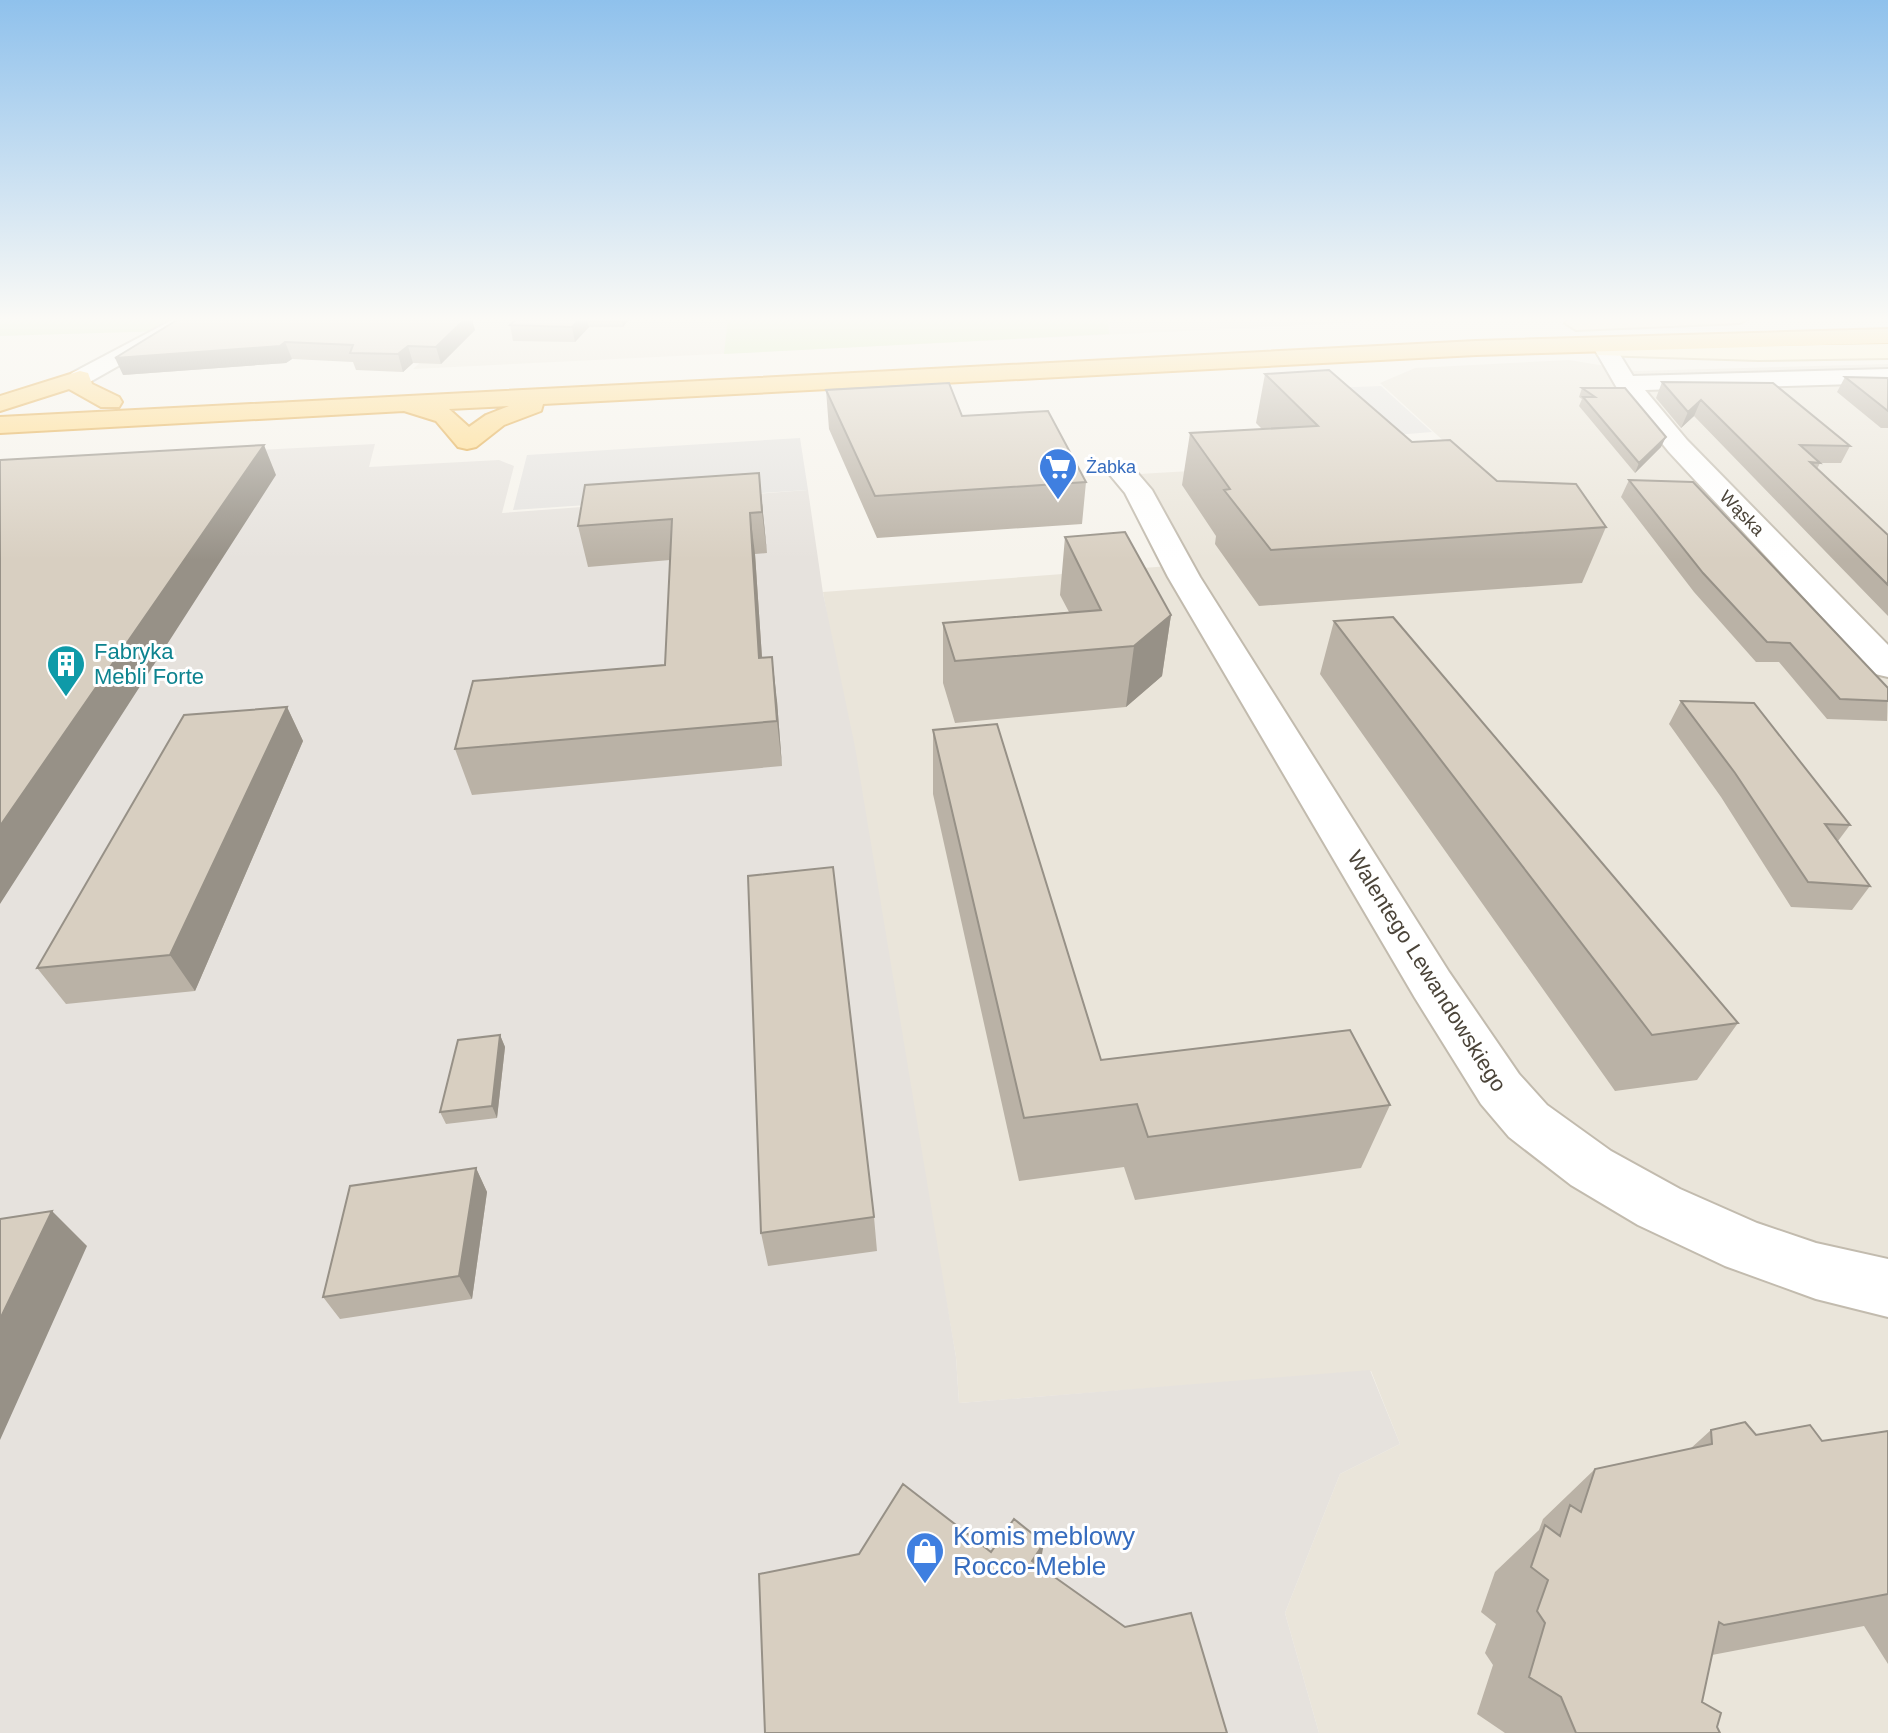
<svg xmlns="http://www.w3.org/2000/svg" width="1888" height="1733" font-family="Helvetica,sans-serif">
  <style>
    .residential { fill: #eae5da }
    .industrial { fill: #e6e2dd }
    .green { fill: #d2eab5 }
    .parking { fill: #e5e3e0 }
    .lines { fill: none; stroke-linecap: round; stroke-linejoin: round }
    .minor-casing { stroke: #c2bbae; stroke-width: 4 }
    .secondary-casing { stroke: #d6c79b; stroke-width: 4 }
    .trunk-casing { stroke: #e0a43c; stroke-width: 4 }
    .minor { fill: #fff; fill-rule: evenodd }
    .secondary { fill: #fff3cd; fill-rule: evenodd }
    .trunk { fill: #ffd985; fill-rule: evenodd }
    .wall { fill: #bab2a6 }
    .shaded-wall { fill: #979187 }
    .building { fill: #d8cfc1; stroke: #979187; stroke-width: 2 }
    .labels { text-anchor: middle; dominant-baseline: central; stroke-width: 6; stroke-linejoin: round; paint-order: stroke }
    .far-shop-label { font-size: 18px; fill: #366cbe; stroke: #fff; text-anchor: start }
    .far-street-label { font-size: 18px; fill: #4b4439; stroke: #fff }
    .culture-label { font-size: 22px; fill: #0d838f; stroke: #fff; text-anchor: start }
    .street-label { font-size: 22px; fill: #4b4439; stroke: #fff }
    .near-shop-label { font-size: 26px; fill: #366cbe; stroke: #fff; text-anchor: start }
  </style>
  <rect width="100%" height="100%" fill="#f6f3ec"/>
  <path class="residential" d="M 471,317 L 1470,317 L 413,369 Z
    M 1569,360 L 1636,371 L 1888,364 L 1888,1733 L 1319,1733 L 1285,1613 L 1340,1474 L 1400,1444 L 1371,1371 L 959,1403 L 956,1357 L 823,592 L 1183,565 L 1139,474 L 1275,466 L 1448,445 L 1380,383 L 1415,368 Z"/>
  <path class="industrial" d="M 375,444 L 369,467 L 499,460 L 514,466 L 502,513 L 808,490 L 823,593 L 855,747 L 956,1357 L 959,1403 L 1370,1370 L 1400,1444 L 1340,1474 L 1285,1613 L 1319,1733 L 0,1733 L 0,463 Z"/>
  <path class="green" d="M 0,317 L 195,317 L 166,331 L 0,336 Z
    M 728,317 L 1108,317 L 1109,334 L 724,354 Z"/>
  <path class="parking" d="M 1381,386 L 1432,432 L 1359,438 L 1304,389 Z
    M 800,438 L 808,490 L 513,510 L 527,455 Z"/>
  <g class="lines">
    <g class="minor-casing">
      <path id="minor" d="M 178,317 L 205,317 L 88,383 L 72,383 L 68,378 L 72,373 Z
        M 1606,343 L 1614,345 L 1633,376 L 1888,369 L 1888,383 L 1645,390 L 1687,440 L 1888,645 L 1888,677 L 1875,674 L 1669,452 L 1617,388 L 1595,350 L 1598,345 Z
        M 1124,467 L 1134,469 L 1152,490 L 1200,577 L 1449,972 L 1519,1074 L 1547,1105 L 1611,1151 L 1680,1189 L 1757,1223 L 1816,1243 L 1888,1259 L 1888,1317 L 1816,1299 L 1725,1266 L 1638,1225 L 1571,1185 L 1509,1137 L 1481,1104 L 1415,998 L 1168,577 L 1125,493 L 1110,475 L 1114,469 Z"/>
    </g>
    <g class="secondary-casing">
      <path id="secondary" d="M 1573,317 L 1751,317 L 1740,323 L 1576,330 L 1565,323 Z
        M 1606,343 L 1758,346 L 1888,344 L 1888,358 L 1758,360 L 1598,355 L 1595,350 L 1598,345 Z"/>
    </g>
    <g class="trunk-casing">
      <path id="trunk" d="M 1888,329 L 1888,343 L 1476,355 L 543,404 L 541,411 L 504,425 L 476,447 L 467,449 L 458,447 L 436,421 L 404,411 L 0,433 L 0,417 L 1476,341 ZM 509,406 L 486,415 L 469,427 L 449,409 Z
        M 80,371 L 88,373 L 92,384 L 119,397 L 122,402 L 119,407 L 101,407 L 69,389 L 0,411 L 0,396 Z"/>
    </g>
    <use href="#minor" class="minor"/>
    <use href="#secondary" class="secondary"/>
    <use href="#trunk" class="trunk"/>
  </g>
  <path class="wall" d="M 182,317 L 471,317 L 475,330 L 441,364 L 413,363 L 403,372 L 356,370 L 353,362 L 292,359 L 286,363 L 123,375 Z
    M 518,317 L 631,317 L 623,327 L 589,327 L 575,342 L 513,341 L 510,325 Z
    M 1265,374 L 1497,481 L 1606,527 L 1582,583 L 1259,606 L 1215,544 L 1216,536 L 1182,485 L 1190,433 L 1262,429 L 1256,423 Z
    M 1845,377 L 1888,378 L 1888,428 L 1881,428 L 1837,392 Z
    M 1662,382 L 1850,446 L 1841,463 L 1820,463 L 1817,469 L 1888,535 L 1888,616 L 1694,416 L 1681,428 L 1656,398 Z
    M 1582,388 L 1661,447 L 1635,473 L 1579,406 L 1582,399 L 1579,397 Z
    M 826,390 L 962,416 L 1086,482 L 1082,524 L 877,538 L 829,429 Z
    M 759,473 L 767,553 L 755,554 L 762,658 L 777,701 L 782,766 L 472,795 L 455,749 L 665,665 L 670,560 L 588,567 L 578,526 Z
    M 1629,480 L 1888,688 L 1887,721 L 1827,719 L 1779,662 L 1756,662 L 1694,592 L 1621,497 Z
    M 1065,537 L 1171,615 L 1162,676 L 1126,707 L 955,723 L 943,683 L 943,623 L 1069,612 L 1060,595 Z
    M 1334,621 L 1738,1023 L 1697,1080 L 1615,1091 L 1320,674 Z
    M 1681,701 L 1850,825 L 1838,841 L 1870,886 L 1852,910 L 1791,907 L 1721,797 L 1669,724 Z
    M 287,707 L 303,741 L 195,991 L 66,1004 L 37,968 Z
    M 933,730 L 1101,1060 L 1390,1105 L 1361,1168 L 1135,1200 L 1124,1167 L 1019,1181 L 933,794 Z
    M 500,1035 L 505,1047 L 497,1118 L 446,1124 L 440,1112 Z
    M 476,1168 L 487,1192 L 472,1299 L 340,1319 L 323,1297 Z
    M 874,1217 L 877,1251 L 768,1266 L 761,1233 Z
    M 1711,1430 L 1822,1441 L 1888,1431 L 1888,1664 L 1864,1626 L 1712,1655 L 1702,1702 L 1720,1733 L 1505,1733 L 1477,1714 L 1493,1665 L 1485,1653 L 1496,1624 L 1481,1612 L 1495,1572 L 1539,1530 L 1543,1519 L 1595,1469 L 1690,1449 Z"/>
  <path class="shaded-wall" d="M 467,317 L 471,317 L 475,330 L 441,364 L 436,347 Z
    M 581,317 L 587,317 L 589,327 L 575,342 L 572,327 Z
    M 621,317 L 631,317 L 623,327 Z
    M 285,342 L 292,359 L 286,363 L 123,375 L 115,358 Z
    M 408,346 L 413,363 L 403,372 L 398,354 Z
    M 1701,400 L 1694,416 L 1681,428 L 1688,412 Z
    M 1666,437 L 1661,447 L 1635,473 L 1639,463 Z
    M 264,445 L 276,475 L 0,904 L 0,826 Z
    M 759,473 L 767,553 L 762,512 Z
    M 750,513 L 755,554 L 765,702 L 759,658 Z
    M 1171,615 L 1162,676 L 1126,707 L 1134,646 Z
    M 772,657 L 777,701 L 782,766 L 777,721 Z
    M 287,707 L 303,741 L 195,991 L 170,955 Z
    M 500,1035 L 505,1047 L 497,1118 L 492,1106 Z
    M 476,1168 L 487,1192 L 472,1299 L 459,1276 Z
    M 52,1211 L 87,1246 L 0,1440 L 0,1319 Z
    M 1044,1543 L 1038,1576 L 1032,1561 Z"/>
  <path class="building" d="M 182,317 L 467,317 L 436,347 L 408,346 L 398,354 L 350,353 L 353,345 L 285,342 L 280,346 L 115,358 Z
    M 518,317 L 581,317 L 572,327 L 510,325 Z
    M 1329,370 L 1412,442 L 1450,440 L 1497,481 L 1576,484 L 1606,527 L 1271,550 L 1224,490 L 1230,489 L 1190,433 L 1318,426 L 1265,374 Z
    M 1845,377 L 1888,378 L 1888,411 Z
    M 1662,382 L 1773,383 L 1850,446 L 1800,445 L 1820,463 L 1810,462 L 1888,535 L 1888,585 L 1701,400 L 1688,412 Z
    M 949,383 L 962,416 L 1048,411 L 1086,482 L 875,496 L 826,390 Z
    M 1582,388 L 1625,388 L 1666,437 L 1639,463 L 1583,397 L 1595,397 Z
    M 264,445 L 0,826 L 0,460 Z
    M 759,473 L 762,512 L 750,513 L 759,658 L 772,657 L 777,721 L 455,749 L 473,681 L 665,665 L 672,519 L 578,526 L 585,485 Z
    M 1629,480 L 1693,482 L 1888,688 L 1888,701 L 1840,699 L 1790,643 L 1767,642 L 1703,573 Z
    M 1125,532 L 1171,615 L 1134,646 L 955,661 L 943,623 L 1101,610 L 1065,537 Z
    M 1393,617 L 1738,1023 L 1652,1035 L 1334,621 Z
    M 1681,701 L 1754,703 L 1850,825 L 1825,824 L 1870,886 L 1808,882 L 1735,773 Z
    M 287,707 L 170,955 L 37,968 L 184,715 Z
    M 997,724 L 1101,1060 L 1350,1030 L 1390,1105 L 1148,1137 L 1137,1104 L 1024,1118 L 933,730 Z
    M 833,867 L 874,1217 L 761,1233 L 748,876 Z
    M 500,1035 L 492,1106 L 440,1112 L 458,1040 Z
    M 476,1168 L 459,1276 L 323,1297 L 350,1186 Z
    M 52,1211 L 0,1319 L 0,1219 Z
    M 1745,1422 L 1756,1435 L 1810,1425 L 1822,1441 L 1888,1431 L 1888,1594 L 1724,1625 L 1719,1622 L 1702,1702 L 1721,1713 L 1717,1727 L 1720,1733 L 1576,1733 L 1561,1697 L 1529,1677 L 1545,1623 L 1537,1611 L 1548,1580 L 1531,1567 L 1545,1525 L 1560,1536 L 1570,1505 L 1581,1512 L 1595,1469 L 1712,1444 L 1711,1430 Z
    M 903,1484 L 991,1552 L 1014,1519 L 1044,1543 L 1032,1561 L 1125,1627 L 1191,1613 L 1227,1733 L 765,1733 L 759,1574 L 859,1554 Z"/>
  <linearGradient id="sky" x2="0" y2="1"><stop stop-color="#8fc1ec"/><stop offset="0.57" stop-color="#fbfaf6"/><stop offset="1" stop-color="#fbfaf6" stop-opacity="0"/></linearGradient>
  <rect width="1888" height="560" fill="url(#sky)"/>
  <defs>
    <g id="supermarket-pin" transform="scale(2)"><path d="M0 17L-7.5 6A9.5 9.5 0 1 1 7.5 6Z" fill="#3f7fe0" stroke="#fff"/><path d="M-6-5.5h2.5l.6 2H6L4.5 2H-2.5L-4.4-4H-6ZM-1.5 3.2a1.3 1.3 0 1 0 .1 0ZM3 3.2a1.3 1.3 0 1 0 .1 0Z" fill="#fff"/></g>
    <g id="building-pin" transform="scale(2)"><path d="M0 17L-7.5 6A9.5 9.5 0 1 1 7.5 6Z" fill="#0f9aa8" stroke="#fff"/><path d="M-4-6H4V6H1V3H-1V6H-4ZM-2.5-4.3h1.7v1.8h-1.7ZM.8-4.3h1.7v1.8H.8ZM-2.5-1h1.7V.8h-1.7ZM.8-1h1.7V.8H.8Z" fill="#fff"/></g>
    <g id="shop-pin" transform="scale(2)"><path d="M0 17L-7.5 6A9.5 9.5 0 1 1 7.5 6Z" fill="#3f7fe0" stroke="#fff"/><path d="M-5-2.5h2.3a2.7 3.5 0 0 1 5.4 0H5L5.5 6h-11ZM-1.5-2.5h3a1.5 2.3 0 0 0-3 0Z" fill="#fff"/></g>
  </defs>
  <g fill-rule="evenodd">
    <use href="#supermarket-pin" x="1058" y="467"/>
    <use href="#building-pin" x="66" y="664"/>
    <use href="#shop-pin" x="925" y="1551"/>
  </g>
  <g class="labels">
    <g class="far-shop-label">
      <text x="1086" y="467">Żabka</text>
    </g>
    <g class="far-street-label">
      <text transform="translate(1742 513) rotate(46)">Wąska</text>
    </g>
    <g class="culture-label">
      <text x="94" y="651">Fabryka<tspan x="94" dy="25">Mebli Forte</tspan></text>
    </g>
    <g class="street-label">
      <text transform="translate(1427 971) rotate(58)">Walentego Lewandowskiego</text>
    </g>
    <g class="near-shop-label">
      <text x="953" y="1536">Komis meblowy<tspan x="953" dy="30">Rocco-Meble</tspan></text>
    </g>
  </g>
</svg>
